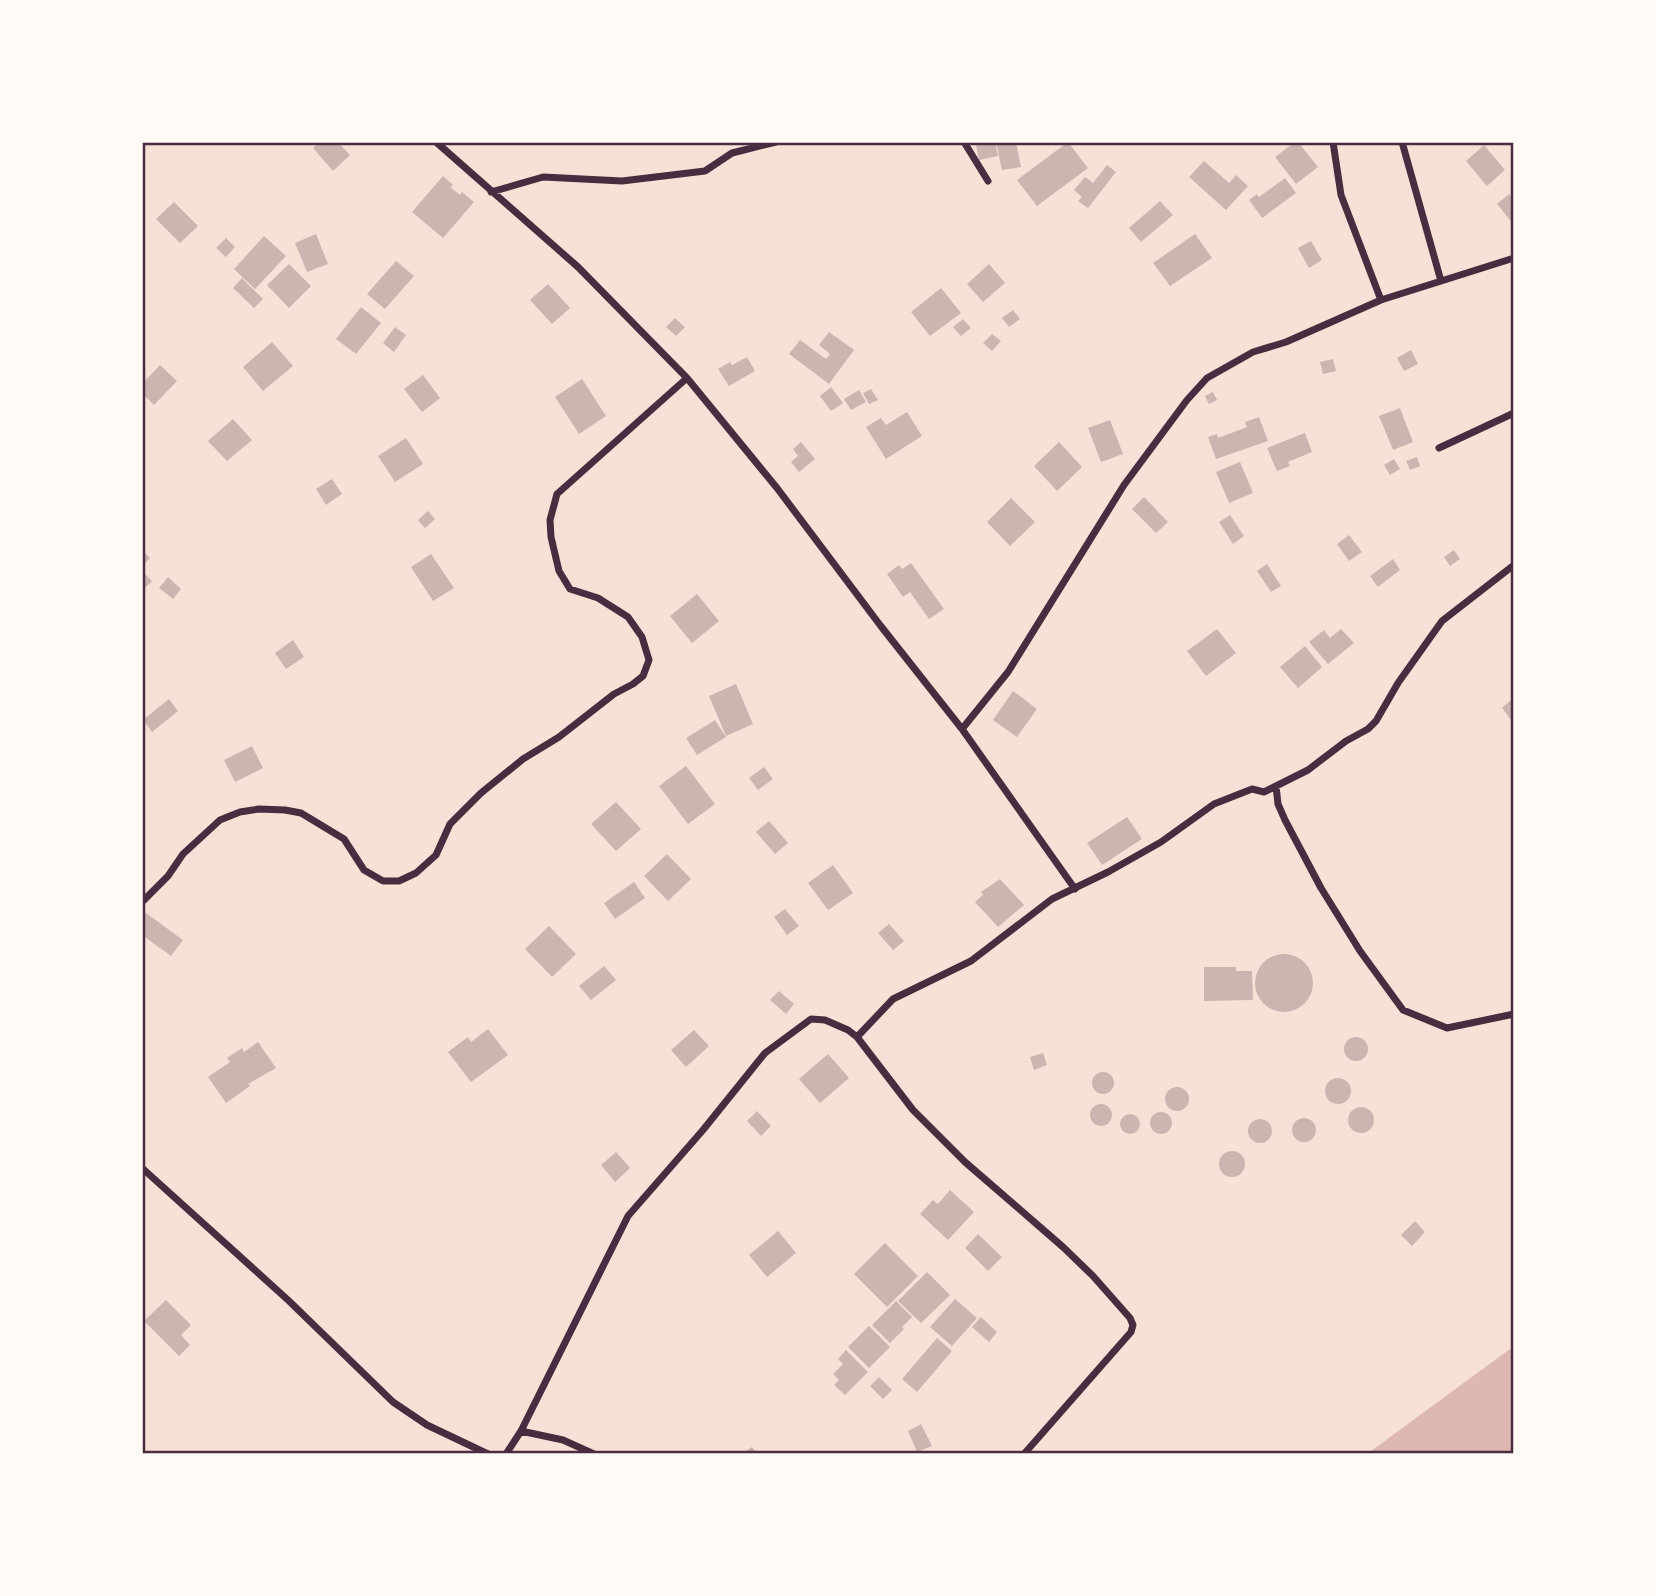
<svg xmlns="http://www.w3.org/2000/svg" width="1656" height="1596" font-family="'DM Sans',sans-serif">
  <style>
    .water { fill: #dcb8b0 }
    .building { fill: #ccb4b1 }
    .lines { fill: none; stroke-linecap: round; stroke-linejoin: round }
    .minor { stroke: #4a2c40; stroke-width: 7 }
    .neatline { fill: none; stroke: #4a2c40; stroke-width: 2.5 }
  </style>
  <rect width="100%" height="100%" fill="#f7e1d7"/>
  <path class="water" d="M 1514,1346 L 1514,1454 L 1367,1454 Z"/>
  <path class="building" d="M 320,142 L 338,142 L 350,155 L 333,171 L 313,148 Z
    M 995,142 L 998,156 L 979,160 L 976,145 Z
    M 996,142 L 1016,142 L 1021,167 L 1002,170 Z
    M 1068,142 L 1088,168 L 1037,206 L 1017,180 Z
    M 1295,142 L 1298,142 L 1318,167 L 1296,184 L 1275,157 Z
    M 1484,145 L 1505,170 L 1487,186 L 1466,161 Z
    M 1204,161 L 1229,183 L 1236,175 L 1248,186 L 1226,210 L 1189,177 Z
    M 1107,165 L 1116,172 L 1088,208 L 1078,201 L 1082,197 L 1074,190 L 1085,177 L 1093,183 Z
    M 443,176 L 453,185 L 450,187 L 460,195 L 462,192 L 474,202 L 443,238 L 412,212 Z
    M 1285,178 L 1296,193 L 1262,218 L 1249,200 L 1257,194 L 1259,197 Z
    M 1509,194 L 1514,200 L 1514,225 L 1497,204 Z
    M 1160,201 L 1173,215 L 1141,242 L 1129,228 Z
    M 174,202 L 198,226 L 180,243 L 156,219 Z
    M 316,234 L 328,264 L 307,272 L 295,243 Z
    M 1195,234 L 1212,258 L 1170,286 L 1153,263 Z
    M 264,236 L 286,256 L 255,289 L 234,269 Z
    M 226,238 L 235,247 L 226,257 L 216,248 Z
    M 1311,241 L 1322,260 L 1309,268 L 1298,248 Z
    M 396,261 L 414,276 L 385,309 L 367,294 Z
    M 289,264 L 311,286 L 289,308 L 267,285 Z
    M 989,264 L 1005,283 L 983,302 L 967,284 Z
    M 242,278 L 263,299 L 254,308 L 233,288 Z
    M 548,284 L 570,308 L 552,324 L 530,300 Z
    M 941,288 L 961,313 L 930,336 L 911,312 Z
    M 361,307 L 381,323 L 356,354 L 336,339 Z
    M 1013,310 L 1020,319 L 1009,327 L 1002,318 Z
    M 675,318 L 685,327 L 676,336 L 666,327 Z
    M 963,319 L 971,328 L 961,336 L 953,327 Z
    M 395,327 L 406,335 L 394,352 L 383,343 Z
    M 829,332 L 854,350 L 829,384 L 789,354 L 800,340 L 826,359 L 830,354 L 819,345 Z
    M 992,334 L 1001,341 L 992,351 L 983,343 Z
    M 272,342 L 293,366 L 263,391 L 243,367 Z
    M 1411,350 L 1418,364 L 1404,371 L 1397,358 Z
    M 747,357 L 755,371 L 729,386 L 718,369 L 730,362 L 732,365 Z
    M 1333,359 L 1336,371 L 1323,374 L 1320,362 Z
    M 160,365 L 177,381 L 154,405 L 142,393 L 142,384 Z
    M 423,375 L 440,398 L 422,412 L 404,389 Z
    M 582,379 L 606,416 L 579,434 L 555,397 Z
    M 831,387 L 843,403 L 831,411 L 820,396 Z
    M 871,389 L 878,400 L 869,404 L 863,393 Z
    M 859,390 L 866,402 L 851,410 L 844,399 Z
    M 1213,392 L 1217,400 L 1209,404 L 1205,396 Z
    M 1400,408 L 1413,442 L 1393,450 L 1379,416 Z
    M 907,412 L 922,436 L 886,459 L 866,427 L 881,418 L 886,425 Z
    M 1259,417 L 1268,441 L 1216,459 L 1208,437 L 1217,434 L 1218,438 L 1247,427 L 1245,422 Z
    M 233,419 L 252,440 L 227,461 L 208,441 Z
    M 1110,420 L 1123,454 L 1101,462 L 1088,428 Z
    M 1305,433 L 1312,452 L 1288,462 L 1290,466 L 1277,471 L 1267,448 Z
    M 406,438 L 423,464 L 395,482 L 378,456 Z
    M 801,442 L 815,459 L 799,472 L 791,462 L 798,456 L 793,449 Z
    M 1059,442 L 1082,467 L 1057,491 L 1034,466 Z
    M 1417,457 L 1420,466 L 1410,470 L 1406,461 Z
    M 1394,459 L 1400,469 L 1390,475 L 1384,465 Z
    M 1240,462 L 1253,493 L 1229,503 L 1216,472 Z
    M 332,479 L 342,494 L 326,505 L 316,489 Z
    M 1144,497 L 1168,522 L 1156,533 L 1132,509 Z
    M 1011,498 L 1035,522 L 1010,546 L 987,522 Z
    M 428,511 L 435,519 L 425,528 L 418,520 Z
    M 1230,515 L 1244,536 L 1233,544 L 1219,522 Z
    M 1349,535 L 1362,552 L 1349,561 L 1337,544 Z
    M 142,550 L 150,558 L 142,567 Z
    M 1454,550 L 1460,559 L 1450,566 L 1444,557 Z
    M 431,554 L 454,588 L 433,601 L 411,567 Z
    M 1393,559 L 1400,570 L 1378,587 L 1370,576 Z
    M 911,563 L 944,609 L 929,619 L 910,592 L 903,597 L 887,574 L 899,565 L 902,569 Z
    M 1267,564 L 1281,586 L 1271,592 L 1257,571 Z
    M 144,573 L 152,581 L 142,591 L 142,575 Z
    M 168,577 L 181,589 L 173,599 L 159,588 Z
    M 697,594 L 719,621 L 692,643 L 670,616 Z
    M 1217,629 L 1236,653 L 1206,676 L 1187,651 Z
    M 1341,629 L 1354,643 L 1328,664 L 1309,642 L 1324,630 L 1330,638 Z
    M 293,640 L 304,657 L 286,669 L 275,653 Z
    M 1305,646 L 1322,667 L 1298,688 L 1280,667 Z
    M 736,684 L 753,724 L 726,736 L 709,696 Z
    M 1013,691 L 1037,709 L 1017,737 L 993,720 Z
    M 169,699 L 178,711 L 152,732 L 143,720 Z
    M 1512,699 L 1514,703 L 1514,724 L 1502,708 Z
    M 715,720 L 726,737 L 697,755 L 686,738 Z
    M 252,746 L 263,768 L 235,782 L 224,760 Z
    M 686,766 L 715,804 L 688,824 L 659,786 Z
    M 764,767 L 773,779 L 758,790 L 749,778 Z
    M 616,802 L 641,829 L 616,851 L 591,824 Z
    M 1127,817 L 1142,839 L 1102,865 L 1087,843 Z
    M 769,821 L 788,843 L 775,854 L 756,832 Z
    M 667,854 L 691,879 L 668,901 L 644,876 Z
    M 833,865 L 853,893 L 828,910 L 808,883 Z
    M 1000,879 L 1024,905 L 998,927 L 975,902 L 983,895 L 981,892 Z
    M 634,882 L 645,898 L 615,919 L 604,903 Z
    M 785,909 L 799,926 L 787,935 L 774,917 Z
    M 146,913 L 183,940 L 171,956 L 142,935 L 142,920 Z
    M 889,924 L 904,941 L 893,950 L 878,933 Z
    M 549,926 L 576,954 L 552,977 L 525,949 Z
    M1255 983a29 29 0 1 1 58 0a29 29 0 1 1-58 0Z
    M 604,966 L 616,980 L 591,1000 L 579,986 Z
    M 1204,967 L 1236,967 L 1236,971 L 1252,971 L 1253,1000 L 1204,1001 Z
    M 779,991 L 794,1004 L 786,1014 L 770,1000 Z
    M 488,1029 L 508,1055 L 471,1082 L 448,1052 L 468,1037 L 471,1042 Z
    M 694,1030 L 709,1046 L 686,1067 L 671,1050 Z
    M1344 1049a12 12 0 1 1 24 0a12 12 0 1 1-24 0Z
    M 258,1042 L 276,1068 L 248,1084 L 250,1086 L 226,1103 L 208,1077 L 230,1062 L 227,1058 L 242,1048 L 244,1052 Z
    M 1043,1053 L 1047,1065 L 1034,1070 L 1030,1057 Z
    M 828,1054 L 849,1078 L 820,1103 L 799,1079 Z
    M1092 1083a11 11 0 1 1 22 0a11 11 0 1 1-22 0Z
    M1325 1091a13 13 0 1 1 26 0a13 13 0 1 1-26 0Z
    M1165 1099a12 12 0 1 1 24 0a12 12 0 1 1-24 0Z
    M1090 1115a11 11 0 1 1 22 0a11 11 0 1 1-22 0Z
    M1348 1120a13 13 0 1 1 26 0a13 13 0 1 1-26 0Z
    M 757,1111 L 771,1126 L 761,1136 L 747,1121 Z
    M1150 1123a11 11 0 1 1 22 0a11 11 0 1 1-22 0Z
    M1120 1124a10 10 0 1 1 20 0a10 10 0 1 1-20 0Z
    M1292 1130a12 12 0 1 1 24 0a12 12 0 1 1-24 0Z
    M1248 1131a12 12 0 1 1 24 0a12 12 0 1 1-24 0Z
    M1219 1164a13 13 0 1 1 26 0a13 13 0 1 1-26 0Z
    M 616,1152 L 630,1168 L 615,1182 L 601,1165 Z
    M 950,1190 L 974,1212 L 948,1240 L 920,1214 L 933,1200 L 938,1204 Z
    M 1415,1221 L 1425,1232 L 1412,1246 L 1401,1235 Z
    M 778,1231 L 796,1253 L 767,1277 L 749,1255 Z
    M 978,1234 L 1002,1257 L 988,1271 L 965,1248 Z
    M 885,1243 L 918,1276 L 887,1307 L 854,1274 Z
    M 927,1272 L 950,1295 L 921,1323 L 898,1301 Z
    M 955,1299 L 977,1318 L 952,1346 L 930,1327 Z
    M 166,1300 L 191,1325 L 181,1335 L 190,1345 L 179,1356 L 144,1321 Z
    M 896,1301 L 912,1317 L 902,1327 L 904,1329 L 890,1343 L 872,1325 Z
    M 981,1317 L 997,1332 L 989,1342 L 972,1327 Z
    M 869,1326 L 890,1347 L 869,1368 L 848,1347 Z
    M 937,1338 L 952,1351 L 917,1392 L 902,1379 Z
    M 846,1350 L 868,1372 L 845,1395 L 834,1385 L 839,1380 L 833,1374 L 843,1364 L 838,1359 Z
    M 879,1377 L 892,1390 L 883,1399 L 870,1386 Z
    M 921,1424 L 932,1446 L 917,1452 L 908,1431 Z
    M 752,1447 L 758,1454 L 742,1454 Z"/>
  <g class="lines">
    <path class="minor" d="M 436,142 L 578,267 L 687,378 L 777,488 L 880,625 L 962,729 L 1075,889
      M 964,142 L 988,181
      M 1333,142 L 1341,195 L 1381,300
      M 1402,142 L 1441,281
      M 491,192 L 543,177 L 622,181 L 705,171 L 732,153 L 776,142
      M 1439,448 L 1514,413
      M 962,729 L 1008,672 L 1124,485 L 1187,400 L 1207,378 L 1253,352 L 1286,342 L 1381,300 L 1514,258
      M 1276,786 L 1278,804 L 1285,820 L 1321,888 L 1360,951 L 1403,1010 L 1447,1028 L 1514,1014
      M 142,902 L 168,876 L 183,854 L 220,820 L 240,812 L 259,809 L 285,810 L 301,813 L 344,839 L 364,870 L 383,881 L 399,881 L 416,873 L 436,855 L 450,824 L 481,793 L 523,759 L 559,737 L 614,694 L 633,684 L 643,676 L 649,660 L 642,637 L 628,617 L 598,598 L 570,589 L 559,571 L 551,537 L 550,520 L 557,494 L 687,378
      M 857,1037 L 913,1110 L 965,1162 L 1063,1247 L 1093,1276 L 1130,1318 L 1133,1325 L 1131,1332 L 1024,1454
      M 142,1168 L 288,1300 L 393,1402 L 427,1425 L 488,1454
      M 521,1431 L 563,1440 L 594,1454
      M 506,1454 L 521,1431 L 628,1216 L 703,1130 L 765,1053 L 811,1019 L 825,1020 L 848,1030 L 857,1037 L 893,999 L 971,961 L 1052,899 L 1108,872 L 1161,842 L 1214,804 L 1252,789 L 1264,792 L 1308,770 L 1346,741 L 1368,729 L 1376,721 L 1398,683 L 1442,621 L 1514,565"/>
  </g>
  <rect width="1656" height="1596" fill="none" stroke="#fffaf5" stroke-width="287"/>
  <rect x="144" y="144" width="1368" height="1308" class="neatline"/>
</svg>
